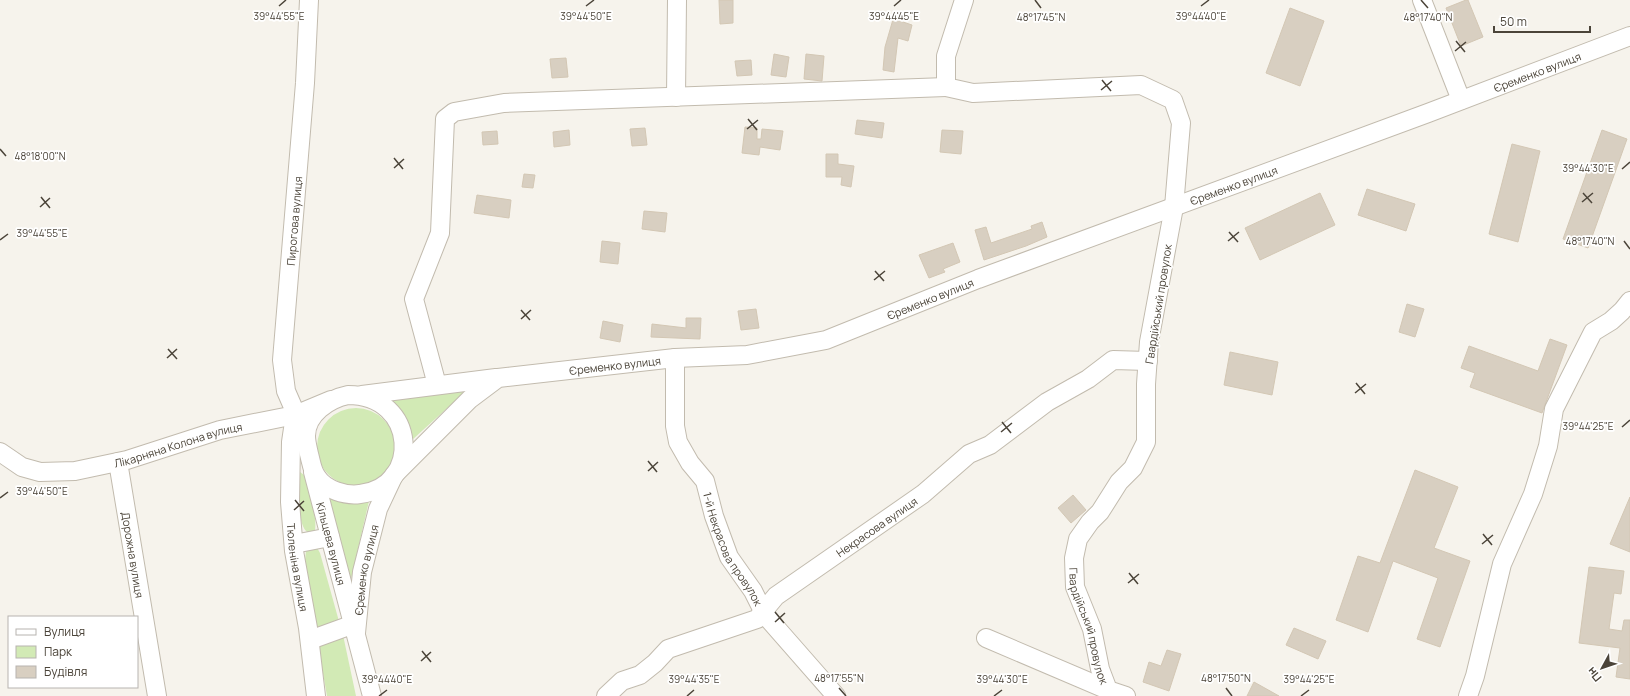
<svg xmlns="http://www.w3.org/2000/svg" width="1630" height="696" font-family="Manrope,sans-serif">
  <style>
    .green { fill: #d2eab5 }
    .building { fill: #d8cfc1; stroke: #d3c7b4 }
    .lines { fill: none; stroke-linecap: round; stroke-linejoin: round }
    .minor-casing { stroke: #c2bbae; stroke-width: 20 }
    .minor { stroke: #fff; stroke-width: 18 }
    .ticks { fill: none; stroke: #4b4439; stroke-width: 1.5 }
    .labels { text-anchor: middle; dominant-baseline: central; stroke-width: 3.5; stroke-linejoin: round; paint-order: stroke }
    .street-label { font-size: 11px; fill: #4b4439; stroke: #fff }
    .ticks-label { font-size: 10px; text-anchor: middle; fill: #4b4439; stroke: #fff; stroke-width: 3.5; stroke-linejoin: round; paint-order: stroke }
  </style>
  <rect width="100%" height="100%" fill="#f6f3ec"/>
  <path class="green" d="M 466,391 L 412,440 L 392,400 Z
    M317 447a39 39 0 1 1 78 0a39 39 0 1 1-78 0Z
    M 300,472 L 304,475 C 309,494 319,517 314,536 C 312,534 308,533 306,531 C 297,521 297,484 300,472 Z
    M 327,497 L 369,501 L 351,579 Z
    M 315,544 L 320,553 L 340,625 L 317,628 L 305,560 L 306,551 Z
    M 343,635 L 356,696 L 327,696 L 319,651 L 321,643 Z"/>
  <path class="building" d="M 719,0 L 733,0 L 733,23 L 720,24 Z
    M 1466,0 L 1468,0 L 1483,37 L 1461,46 L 1446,8 Z
    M 1290,8 L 1324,21 L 1300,86 L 1266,73 Z
    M 894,16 L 900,18 L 900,21 L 912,25 L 908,41 L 898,38 L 894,72 L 883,70 L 885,47 Z
    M 774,54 L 789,57 L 786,77 L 771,75 Z
    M 806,54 L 824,56 L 822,81 L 804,79 Z
    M 566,58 L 568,77 L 552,78 L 550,59 Z
    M 751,60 L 752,75 L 737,76 L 735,61 Z
    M 857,120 L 884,123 L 882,138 L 855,134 Z
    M 745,127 L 757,128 L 757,139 L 761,139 L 762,129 L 783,131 L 780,150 L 760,147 L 759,155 L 742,153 Z
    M 645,128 L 647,145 L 632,146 L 630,129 Z
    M 569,130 L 570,145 L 554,147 L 553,132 Z
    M 942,130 L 963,131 L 961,154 L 940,152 Z
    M 1602,130 L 1627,139 L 1588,248 L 1563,239 Z
    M 497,131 L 498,144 L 483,145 L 482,132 Z
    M 1512,144 L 1540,151 L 1518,242 L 1489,234 Z
    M 826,154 L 838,154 L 838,164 L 854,166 L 851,187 L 841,185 L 842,177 L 826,177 Z
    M 524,174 L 535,175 L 533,188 L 522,187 Z
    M 1367,189 L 1415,204 L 1406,231 L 1358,215 Z
    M 1320,193 L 1335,225 L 1260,260 L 1245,228 Z
    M 477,195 L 511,200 L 509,218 L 474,213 Z
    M 644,211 L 667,213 L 665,232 L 642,229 Z
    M 1042,222 L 1047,237 L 1026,246 L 984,260 L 975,230 L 986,227 L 991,243 L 1032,229 L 1031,226 Z
    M 602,241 L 620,243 L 618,264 L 600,262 Z
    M 953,243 L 960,262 L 943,269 L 945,272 L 929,278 L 919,255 Z
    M 1407,304 L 1424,309 L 1415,337 L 1399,332 Z
    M 756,309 L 759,328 L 741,330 L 738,311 Z
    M 686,318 L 701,318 L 700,339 L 651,337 L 652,324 L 686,328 Z
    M 603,321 L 623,325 L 620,342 L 600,338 Z
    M 1550,339 L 1567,345 L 1542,413 L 1470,387 L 1475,373 L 1461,368 L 1469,346 L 1538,371 Z
    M 1230,352 L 1278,362 L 1272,395 L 1224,385 Z
    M 1415,470 L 1458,487 L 1434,548 L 1470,561 L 1440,647 L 1417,639 L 1438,578 L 1393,561 L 1368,632 L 1336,620 L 1358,556 L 1380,563 Z
    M 1073,495 L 1086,510 L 1071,523 L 1058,508 Z
    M 1630,497 L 1630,552 L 1610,544 Z
    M 1589,567 L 1624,571 L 1621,594 L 1614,593 L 1609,629 L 1622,631 L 1624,620 L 1630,620 L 1630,679 L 1616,677 L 1620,648 L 1579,643 Z
    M 1294,628 L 1326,641 L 1318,659 L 1286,645 Z
    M 1167,650 L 1181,654 L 1169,691 L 1143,682 L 1149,662 L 1161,666 Z
    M 1254,682 L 1279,696 L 1247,696 Z"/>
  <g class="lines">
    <g class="minor-casing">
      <g id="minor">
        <path id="s1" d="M 964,0 L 946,56 L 946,87 L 973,93 L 1141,85 L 1173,100 L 1181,123 L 1174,207 L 1149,342 L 1146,384 L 1146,442 L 1133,468 L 1119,482 L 1100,512 L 1090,522 L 1078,539 L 1074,558 L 1075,587 L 1092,629 L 1100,669 L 1108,690 L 1126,696"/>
        <path d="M 1422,0 L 1461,100"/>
        <path d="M 676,97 L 677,0"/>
        <path id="s2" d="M 675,358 L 675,426 L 678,442 L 690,463 L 705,481 L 714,516 L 729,557 L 753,591 L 765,615 L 836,696"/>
        <path d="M 437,385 L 414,299 L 440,233 L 445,119 L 454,112 L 504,103 L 946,87"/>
        <path d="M 348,395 C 418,395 422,487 360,494 C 346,496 325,490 317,477 C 312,471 311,461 309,454 C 308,449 306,442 306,436 C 306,414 329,399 348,395 Z"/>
        <path d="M 362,395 L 496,378"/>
        <path id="s3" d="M 295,415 L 291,442 L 290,502 L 294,551 L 308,628 L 316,696"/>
        <path id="s4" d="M 306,437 L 286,391 L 282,360 L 305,83 L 309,0"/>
        <path id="s5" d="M 0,452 L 22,467 L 40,472 L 75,471 L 127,460 L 220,430 L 295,415 L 331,400"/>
        <path id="s6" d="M 118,462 L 157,696"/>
        <path id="s7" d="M 313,472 L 372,696"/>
        <path d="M 294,544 L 330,537"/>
        <path id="s8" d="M 356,633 L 362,572 L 378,509 L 394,475 L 470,399 L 498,378 L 675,358 L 747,355 L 826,340 L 978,279 L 1428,113 L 1630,36"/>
        <path d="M 986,638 L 1108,690"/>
        <path d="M 310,640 L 354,624"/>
        <path id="s9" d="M 606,696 L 622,681 L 640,675 L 655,663 L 668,649 L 757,619 L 776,596 L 923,494 L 969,454 L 990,445 L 1047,402 L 1088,379 L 1113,360 L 1148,361"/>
        <path d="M 1468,696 L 1475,676 L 1502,564 L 1533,494 L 1548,446 L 1554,409 L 1593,332 L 1611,321 L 1622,311 L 1630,301"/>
      </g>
    </g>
    <use href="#minor" class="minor"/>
  </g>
  <path class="ticks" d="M 1035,0 L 1041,8M 1421,0 L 1428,8M 279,6 L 286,0M 586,6 L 594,0M 894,6 L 901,0M 1201,6 L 1209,0M 1456,41 L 1465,52M 1455,51 L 1466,42M 1102,80 L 1111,91M 1101,90 L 1112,81M 748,119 L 757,130M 747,129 L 758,120M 0,149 L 6,156M 394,158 L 403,169M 394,168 L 404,159M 1622,169 L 1630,162M 1583,193 L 1592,203M 41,197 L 50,208M 1582,202 L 1593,193M 40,207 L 50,198M 1229,232 L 1238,242M 0,240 L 8,234M 1228,241 L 1239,232M 1624,241 L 1630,249M 875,271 L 884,281M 874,280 L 885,271M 521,310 L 530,320M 521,319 L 531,310M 168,349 L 177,359M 167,358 L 177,349M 1356,383 L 1365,394M 1355,393 L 1366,384M 1002,422 L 1011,433M 1622,427 L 1630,420M 1001,432 L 1012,423M 648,461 L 657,472M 648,471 L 658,462M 0,498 L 8,492M 295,500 L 304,511M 294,510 L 304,501M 1483,534 L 1492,545M 1482,544 L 1493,535M 1129,573 L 1138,584M 1128,583 L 1139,574M 775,612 L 784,623M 775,622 L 785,613M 422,651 L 431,662M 421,661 L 431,652M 839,688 L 846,696M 1226,688 L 1232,696M 379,696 L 387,690M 687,696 L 694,690M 994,696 L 1002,690M 1301,696 L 1309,690"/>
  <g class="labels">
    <g class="street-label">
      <text stroke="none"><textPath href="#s8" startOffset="1397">Єременко вулиця</textPath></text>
      <text stroke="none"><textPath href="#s8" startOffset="1073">Єременко вулиця</textPath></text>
      <text stroke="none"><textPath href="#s4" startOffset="221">Пирогова вулиця</textPath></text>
      <text stroke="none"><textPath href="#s8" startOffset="749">Єременко вулиця</textPath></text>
      <text transform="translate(1158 304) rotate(-81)">Гвардійський провулок</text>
      <text stroke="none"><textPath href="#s8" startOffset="424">Єременко вулиця</textPath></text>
      <text stroke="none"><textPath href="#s5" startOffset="187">Лікарняна Колона вулиця</textPath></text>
      <text stroke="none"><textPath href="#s9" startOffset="325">Некрасова вулиця</textPath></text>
      <text stroke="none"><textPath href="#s7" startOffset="74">Кільцева вулиця</textPath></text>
      <text stroke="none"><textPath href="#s2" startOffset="206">1-й Некрасова провулок</textPath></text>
      <text stroke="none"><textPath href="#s6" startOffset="94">Дорожна вулиця</textPath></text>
      <text stroke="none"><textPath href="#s3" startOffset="153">Тюленіна вулиця</textPath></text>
      <text stroke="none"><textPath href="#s8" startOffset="64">Єременко вулиця</textPath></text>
      <text stroke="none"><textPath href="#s1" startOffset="876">Гвардійський провулок</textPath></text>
    </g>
  </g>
  <g class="ticks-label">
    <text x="279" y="20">39°44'55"E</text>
    <text x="586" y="20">39°44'50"E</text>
    <text x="894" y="20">39°44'45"E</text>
    <text x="1201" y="20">39°44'40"E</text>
    <text x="1041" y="21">48°17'45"N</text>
    <text x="1428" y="21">48°17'40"N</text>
    <text x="40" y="160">48°18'00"N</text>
    <text x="1588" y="172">39°44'30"E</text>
    <text x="42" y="237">39°44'55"E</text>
    <text x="1590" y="245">48°17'40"N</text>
    <text x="1588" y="430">39°44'25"E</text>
    <text x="42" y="495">39°44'50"E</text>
    <text x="839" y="682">48°17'55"N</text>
    <text x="1226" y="682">48°17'50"N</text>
    <text x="387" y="683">39°44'40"E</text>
    <text x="694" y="683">39°44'35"E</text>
    <text x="1002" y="683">39°44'30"E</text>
    <text x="1309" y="683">39°44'25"E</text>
  </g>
  <rect x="8" y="616" width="130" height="72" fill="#ffffff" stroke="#b7b4b0"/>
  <rect x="16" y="629" width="20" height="6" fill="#ffffff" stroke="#b7b4b0"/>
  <text x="44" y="636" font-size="12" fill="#4b4439">Вулиця</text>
  <rect x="16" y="646" width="20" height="12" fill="#d2eab5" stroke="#b7b4b0"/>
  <text x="44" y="656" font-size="12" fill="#4b4439">Парк</text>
  <rect x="16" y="666" width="20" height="12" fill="#d8cfc1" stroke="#b7b4b0"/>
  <text x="44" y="676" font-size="12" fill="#4b4439">Будівля</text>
  <g transform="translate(1602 668) rotate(230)" stroke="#ffffff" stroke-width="3" paint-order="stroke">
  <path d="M0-3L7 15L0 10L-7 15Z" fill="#4b4439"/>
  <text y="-6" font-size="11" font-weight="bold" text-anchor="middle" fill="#4b4439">Пн</text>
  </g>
  <path d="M1494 26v6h96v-6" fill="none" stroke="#4b4439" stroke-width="2"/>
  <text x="1500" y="26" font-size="12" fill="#4b4439" stroke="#ffffff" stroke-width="3" paint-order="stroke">50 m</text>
</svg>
